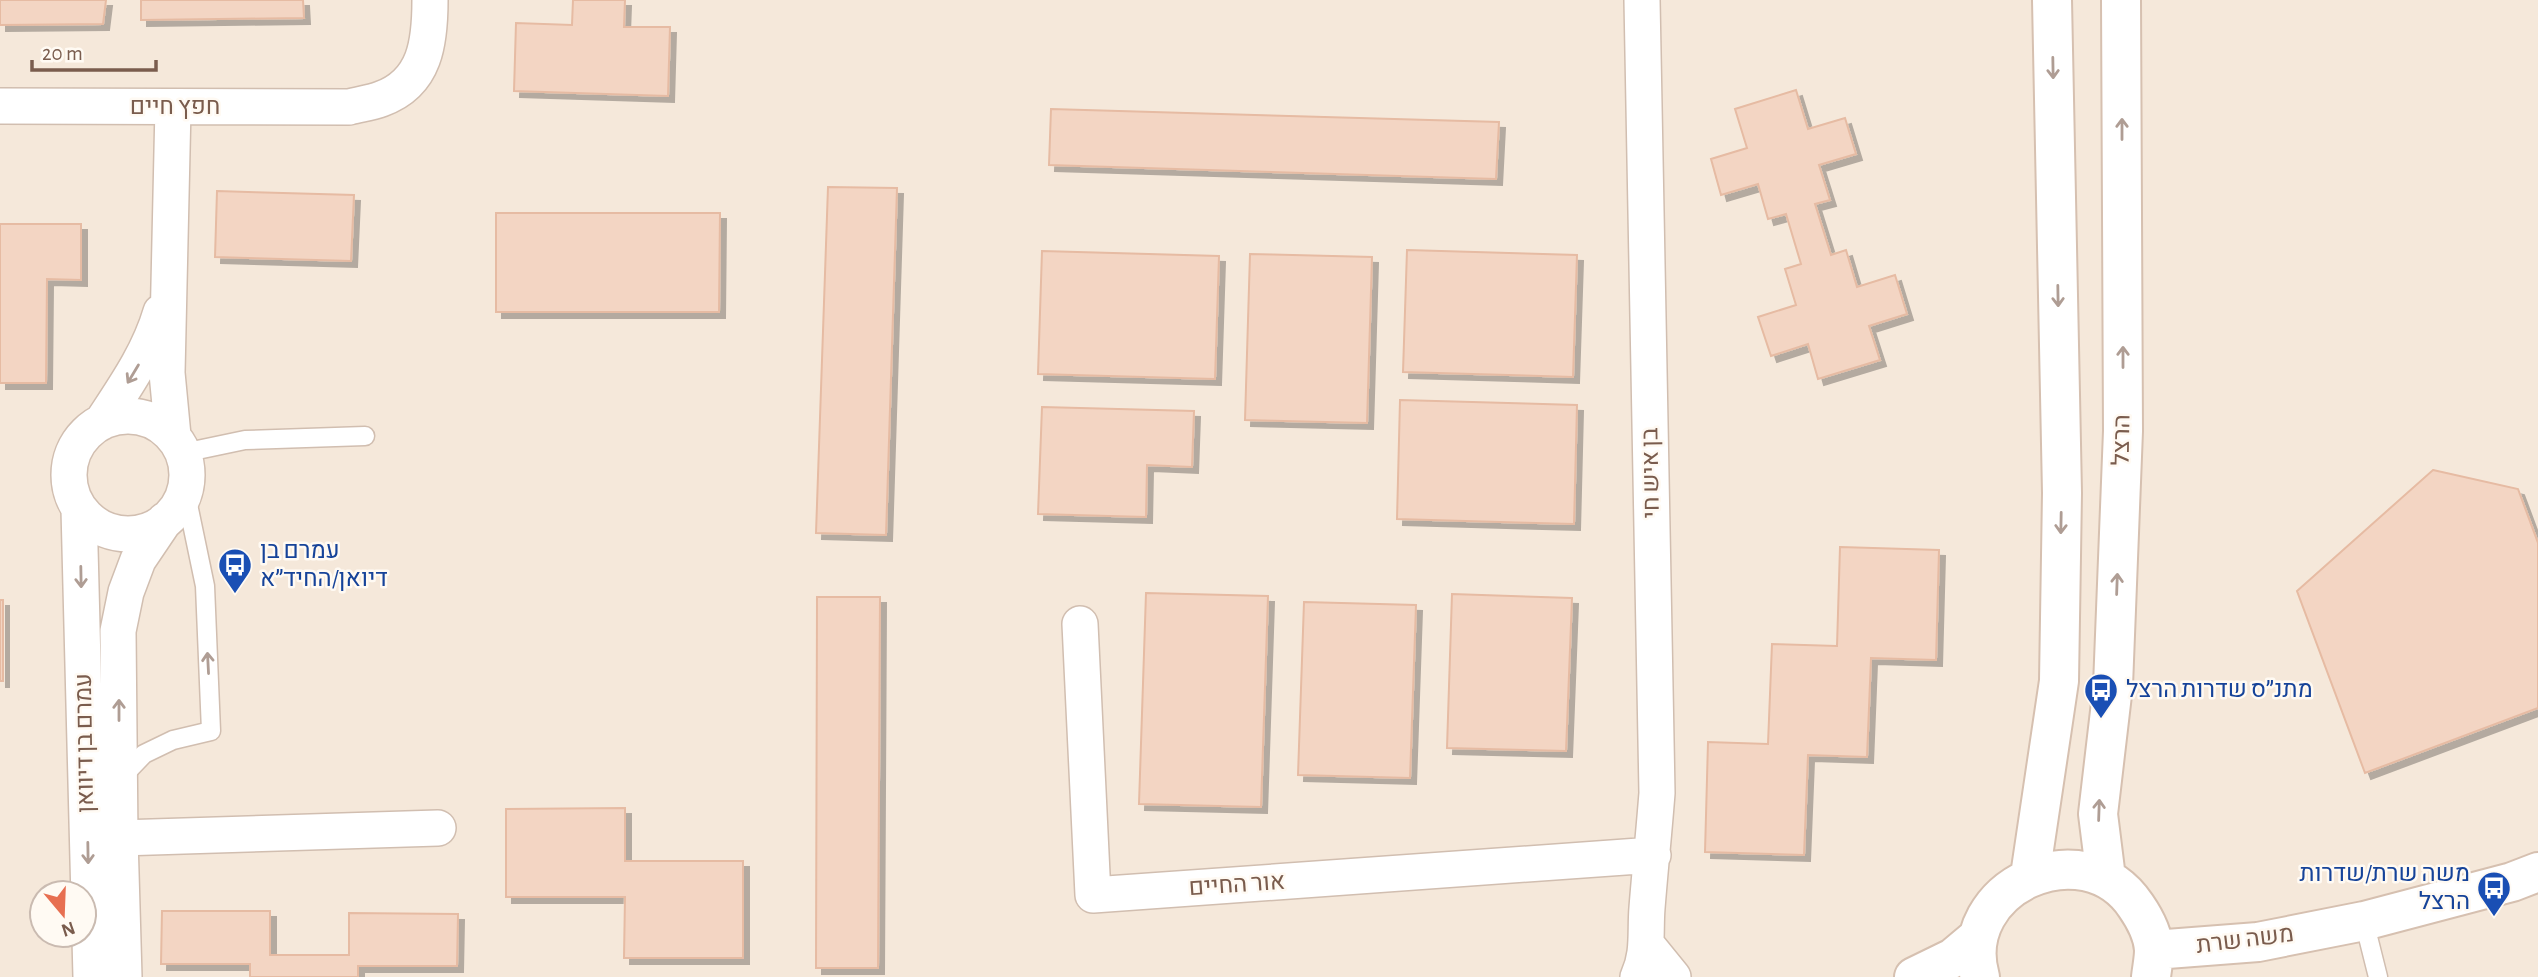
<svg xmlns="http://www.w3.org/2000/svg" width="2538" height="977" font-family="'Alegreya Sans',Heebo,sans-serif">
  <style>
    .residential { fill: #f5e8da; fill-rule: evenodd }
    .building { fill: #f3d5c3; stroke: #e6bba3; stroke-width: 2; filter: url(#shadow) }
    .lines { fill: none; stroke-linecap: round; stroke-linejoin: round }
    .lane-casing { stroke: #d1beb0; stroke-width: 21 }
    .street-casing { stroke: #d1beb0; stroke-width: 38 }
    .secondary-casing { stroke: #d6c0b0; stroke-width: 42 }
    .lane { stroke: #fff; stroke-width: 18 }
    .street { stroke: #fff; stroke-width: 35 }
    .secondary { stroke: #fff; stroke-width: 38 }
    .oneway { stroke: #af9d94 }
    .labels { text-anchor: middle; dominant-baseline: central; stroke-width: 5; stroke-linejoin: round; paint-order: stroke }
    .street-label { font-size: 24px; fill: #7a5c4d; stroke: #fffaf3 }
    .transit-label { font-size: 24px; fill: #164399; stroke: #fffaf3; text-anchor: start }
  </style>
  <defs>
    <filter id="shadow"><feDropShadow dx="6" dy="6" stdDeviation="0" flood-color="#0004"/></filter>
  </defs>
  <rect width="100%" height="100%" fill="#fdf6ec"/>
  <path class="residential" d="M 0,0 L 2538,0 L 2538,977 L 0,977 ZM 42,893 L 84,893 L 84,935 L 42,935 Z"/>
  <path class="building" d="M 0,0 L 106,0 L 103,24 L 0,25 Z
    M 141,0 L 303,0 L 304,18 L 141,20 Z
    M 573,0 L 625,0 L 624,27 L 670,27 L 668,96 L 514,91 L 516,23 L 572,25 Z
    M 1796,90 L 1808,129 L 1845,118 L 1856,154 L 1819,165 L 1830,200 L 1815,204 L 1831,255 L 1846,250 L 1857,287 L 1895,275 L 1907,314 L 1869,326 L 1880,360 L 1818,379 L 1808,344 L 1771,356 L 1758,317 L 1796,305 L 1785,269 L 1801,264 L 1786,214 L 1768,219 L 1758,184 L 1721,195 L 1711,159 L 1747,148 L 1735,109 Z
    M 1051,109 L 1499,122 L 1496,179 L 1049,165 Z
    M 828,187 L 897,188 L 886,535 L 816,533 Z
    M 217,191 L 354,195 L 351,261 L 215,257 Z
    M 496,213 L 720,213 L 719,312 L 496,312 Z
    M 0,224 L 81,224 L 81,280 L 47,279 L 46,383 L 0,383 Z
    M 1407,250 L 1577,255 L 1573,377 L 1403,372 Z
    M 1042,251 L 1219,256 L 1215,379 L 1038,374 Z
    M 1250,254 L 1372,257 L 1367,423 L 1245,420 Z
    M 1400,400 L 1577,405 L 1574,524 L 1397,519 Z
    M 1042,407 L 1194,411 L 1192,467 L 1147,465 L 1146,517 L 1038,514 Z
    M 2433,470 L 2518,489 L 2538,543 L 2538,708 L 2365,773 L 2297,591 Z
    M 1840,547 L 1939,550 L 1936,660 L 1871,658 L 1867,757 L 1808,755 L 1804,855 L 1705,852 L 1708,742 L 1768,744 L 1772,644 L 1837,646 Z
    M 1146,593 L 1268,596 L 1261,807 L 1139,804 Z
    M 1452,594 L 1572,598 L 1566,751 L 1447,748 Z
    M 817,597 L 880,597 L 878,968 L 816,968 Z
    M 0,600 L 3,600 L 3,681 L 0,681 Z
    M 1304,602 L 1416,605 L 1410,778 L 1298,775 Z
    M 625,808 L 625,861 L 743,861 L 743,958 L 624,958 L 625,897 L 506,897 L 506,809 Z
    M 162,911 L 270,911 L 270,955 L 349,955 L 349,913 L 458,914 L 457,966 L 358,966 L 358,977 L 250,977 L 250,964 L 161,964 Z"/>
  <g class="lines">
    <g class="lane-casing">
      <path id="lane" d="M 183,453 L 245,440 L 365,436
        M 120,779 L 144,754 L 173,740 L 211,731 L 205,586 L 185,490
        M 2364,921 L 2378,977"/>
    </g>
    <g class="street-casing">
      <path id="street" d="M 0,106 L 349,107 C 360,104 371,103 381,99 C 426,83 430,41 430,0
        M69 475a59 59 0 1 1 118 0a59 59 0 1 1-118 0Z
        M 102,422 C 125,387 149,353 161,312
        M 173,436 L 167,373 L 173,107
        M 79,509 L 91,977
        M 1080,624 L 1093,895 L 1653,855
        M 120,838 L 438,828
        M 1647,945 L 1673,977
        M 124,977 L 120,838 L 118,631 L 126,592 L 138,560 L 165,520
        M 1638,977 C 1649,954 1645,932 1647,908 C 1650,870 1654,832 1657,793 L 1642,0"/>
    </g>
    <g class="secondary-casing">
      <path id="secondary" d="M 2030,876 L 2059,681 L 2062,493 L 2052,0
        M 2106,878 L 2098,814 L 2113,686 L 2123,431 L 2121,0
        M 2154,950 L 2258,942 L 2364,921 L 2512,882 L 2538,872
        M 1914,977 L 1953,958 L 1978,937
        M 1980,977 C 1954,887 2084,828 2136,906 C 2145,919 2153,934 2154,950 C 2154,959 2152,968 2151,977"/>
    </g>
    <use href="#lane" class="lane"/>
    <use href="#street" class="street"/>
    <use href="#secondary" class="secondary"/>
  </g>
  <defs><path id="oneway-shaft" d="M-6 0H5M1.5-3L5.5 0L1.5 3" fill="none" stroke-width="1.6" stroke-linecap="round" stroke-linejoin="round" transform="scale(1.75)"/></defs>
  <g class="oneway">
    <use href="#oneway-shaft" transform="translate(2053 68) rotate(89)"/>
    <use href="#oneway-shaft" transform="translate(2122 129) rotate(-90)"/>
    <use href="#oneway-shaft" transform="translate(2058 296) rotate(89)"/>
    <use href="#oneway-shaft" transform="translate(2123 357) rotate(-90)"/>
    <use href="#oneway-shaft" transform="translate(133 374) rotate(121)"/>
    <use href="#oneway-shaft" transform="translate(2061 523) rotate(91)"/>
    <use href="#oneway-shaft" transform="translate(81 577) rotate(89)"/>
    <use href="#oneway-shaft" transform="translate(2117 584) rotate(-88)"/>
    <use href="#oneway-shaft" transform="translate(208 663) rotate(-93)"/>
    <use href="#oneway-shaft" transform="translate(119 710) rotate(-90)"/>
    <use href="#oneway-shaft" transform="translate(2099 810) rotate(-88)"/>
    <use href="#oneway-shaft" transform="translate(88 853) rotate(89)"/>
  </g>
  <defs>
    <g id="bus-pin" transform="scale(1.75)"><path d="M0 17L-7.5 6A9.5 9.5 0 1 1 7.5 6Z" fill="#1a4fb4" stroke="#fffaf3"/><path d="M-5-6H5V4H4V6H2V4H-2V6H-4V4H-5ZM-3.5-4V0h7V-4ZM-3.5 1.2v1.5H-2V1.2ZM2 1.2v1.5H3.5V1.2Z" fill="#fff"/></g>
  </defs>
  <g fill-rule="evenodd">
    <use href="#bus-pin" x="235" y="565"/>
    <use href="#bus-pin" x="2101" y="690"/>
    <use href="#bus-pin" x="2494" y="888"/>
  </g>
  <g class="labels">
    <g class="street-label">
      <text x="175" y="107">חפץ חיים</text>
      <text transform="translate(2122 440) rotate(-89)">הרצל</text>
      <text transform="translate(1651 473) rotate(-91)">בן איש חי</text>
      <text transform="translate(85 743) rotate(-91)">עמרם בן דיוואן</text>
      <text transform="translate(1237 885) rotate(-4)">אור החיים</text>
      <text transform="translate(2245 940) rotate(-7)">משה שרת</text>
    </g>
    <g class="transit-label">
      <text x="260" y="551">עמרם בן<tspan x="260" dy="28">דיואן/החיד״א</tspan></text>
      <text x="2126" y="690">מתנ״ס שדרות הרצל</text>
      <text x="2470" y="874" text-anchor="end">משה שרת/שדרות<tspan x="2470" dy="28">הרצל</tspan></text>
    </g>
  </g>
  <g transform="translate(63 914) rotate(161)"><circle r="33" fill="#fffaf3" stroke="#cabbb1" stroke-width="2"/>
  <path d="M0-5L12 26L0 18L-12 26Z" fill="#e76f51"/>
  <text y="-10" font-size="19" font-weight="bold" text-anchor="middle" fill="#7a5c4d">N</text>
  </g>
  <path d="M32 60v10h124v-10" fill="none" stroke="#7a5c4d" stroke-width="3.5"/>
  <text x="42" y="60" font-size="21" fill="#7a5c4d" stroke="#fffaf3" stroke-width="5" paint-order="stroke">20 m</text>
</svg>
